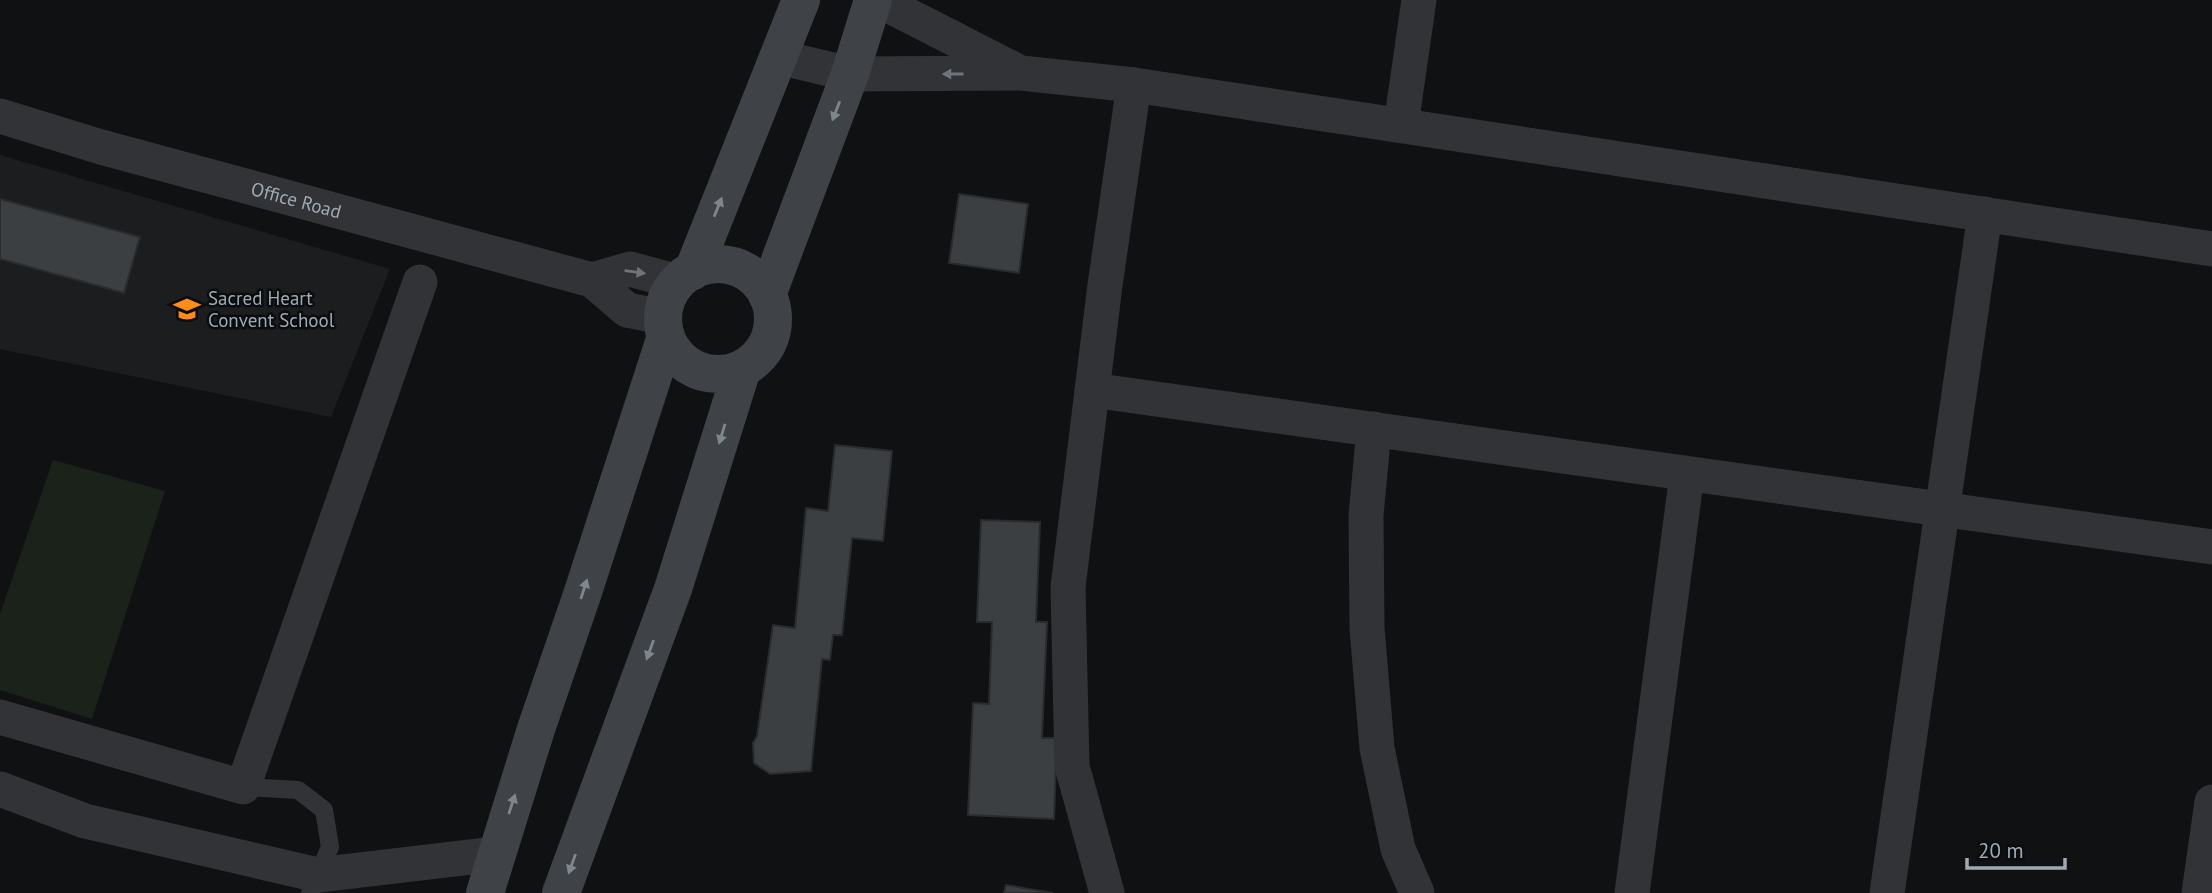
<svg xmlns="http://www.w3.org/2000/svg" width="2212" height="893" font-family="'PT Sans',sans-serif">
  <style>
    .built { fill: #1c1d1f }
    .green { fill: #1a221a }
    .building { fill: #3c3f42; stroke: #2a2b2e; stroke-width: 2 }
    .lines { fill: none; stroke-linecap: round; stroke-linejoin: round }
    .lane { stroke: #313337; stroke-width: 18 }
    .street { stroke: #313337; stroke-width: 35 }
    .secondary { stroke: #3f4247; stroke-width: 38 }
    .oneway { fill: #6e747c }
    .oneway2 { fill: #7e868e }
    .labels { text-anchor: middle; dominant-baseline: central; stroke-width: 5; stroke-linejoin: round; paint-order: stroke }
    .street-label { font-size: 19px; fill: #a0aab4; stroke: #0b0c0d }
    .poi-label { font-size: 19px; fill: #a0aab4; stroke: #0b0c0d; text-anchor: start }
  </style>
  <rect width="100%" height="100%" fill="#101112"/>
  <path class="built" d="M 0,155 L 390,269 L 331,417 L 0,349 Z"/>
  <path class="green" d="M 53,460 L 165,491 L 92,719 L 0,690 L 0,614 Z"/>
  <path class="building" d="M 959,194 L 1028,204 L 1019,273 L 949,263 Z
    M 0,199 L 140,237 L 124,293 L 0,259 Z
    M 835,445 L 892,451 L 883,541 L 852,538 L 842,635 L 833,635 L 830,660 L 822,659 L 811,771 L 770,774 L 754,763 L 753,743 L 757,736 L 773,625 L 795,628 L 806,508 L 828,511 Z
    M 981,520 L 1040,522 L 1036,622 L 1047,622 L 1042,738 L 1057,738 L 1054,819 L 968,815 L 973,703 L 989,704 L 992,622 L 977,622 Z
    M 1006,885 L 1053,893 L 1004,893 Z"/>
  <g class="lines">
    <path class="lane" d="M 243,787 L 298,790 L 324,810 L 330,847 L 310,893"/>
    <g class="street">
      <path d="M 878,0 L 1015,70"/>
      <path d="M 778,57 L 850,74 L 1021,73 L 1134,85 L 2212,249"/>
      <path id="s1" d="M 0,116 L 101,147 L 592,280 L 627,310 L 663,317"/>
      <path d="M 1401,125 L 1419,0"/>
      <path d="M 592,280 L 630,269 L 678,282"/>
      <path d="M 1092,390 L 2212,547"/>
      <path d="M 1374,429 L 1366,516 L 1367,628 L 1377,748 L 1398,849 L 1417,893"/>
      <path d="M 0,717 L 243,787 L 420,282"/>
      <path d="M 0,789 L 85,821 L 318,875 L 496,854"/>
      <path d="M 1107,893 L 1072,766 L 1068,587 L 1105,285 L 1134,85"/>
      <path d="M 1632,893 L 1687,474"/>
      <path d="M 1887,893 L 1985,214"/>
      <path d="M 2199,893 L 2212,802"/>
    </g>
    <path class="secondary" d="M663 319a55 55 0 1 1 110 0a55 55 0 1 1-110 0Z
      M 693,271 L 801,0
      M 767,295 L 850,74 L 873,0
      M 485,893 L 536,729 L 582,595 L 666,336
      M 561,893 L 673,589 L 742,369"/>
  </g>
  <defs><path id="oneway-solid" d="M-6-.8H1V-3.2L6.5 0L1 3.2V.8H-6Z" transform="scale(1.75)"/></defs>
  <g class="oneway">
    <use href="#oneway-solid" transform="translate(953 74) rotate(180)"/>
    <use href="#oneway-solid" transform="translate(635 272) rotate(7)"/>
  </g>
  <g class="oneway2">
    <use href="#oneway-solid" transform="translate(836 111) rotate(111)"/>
    <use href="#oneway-solid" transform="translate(718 207) rotate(-68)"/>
    <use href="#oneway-solid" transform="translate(722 434) rotate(107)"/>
    <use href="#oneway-solid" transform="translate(584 589) rotate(-72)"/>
    <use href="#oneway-solid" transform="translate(650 650) rotate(110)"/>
    <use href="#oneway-solid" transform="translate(512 804) rotate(-72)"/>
    <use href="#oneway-solid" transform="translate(572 864) rotate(110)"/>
  </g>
  <defs>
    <g id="school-bare" transform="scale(2.1)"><path d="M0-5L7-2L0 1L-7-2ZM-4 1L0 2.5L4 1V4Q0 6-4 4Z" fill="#ff8b1b" stroke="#0b0c0d" stroke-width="2.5" paint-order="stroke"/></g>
  </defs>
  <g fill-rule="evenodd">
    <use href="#school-bare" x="187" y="309"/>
  </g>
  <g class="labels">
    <g class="street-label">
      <text stroke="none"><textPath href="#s1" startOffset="308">Office Road</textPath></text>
    </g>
    <g class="poi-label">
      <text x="208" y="298">Sacred Heart<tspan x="208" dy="22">Convent School</tspan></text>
    </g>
  </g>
  <path d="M1967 858v10h98v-10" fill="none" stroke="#a0aab4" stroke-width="3.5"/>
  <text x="1978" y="858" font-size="21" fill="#a0aab4" stroke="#0b0c0d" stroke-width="5" paint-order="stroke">20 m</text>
</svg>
